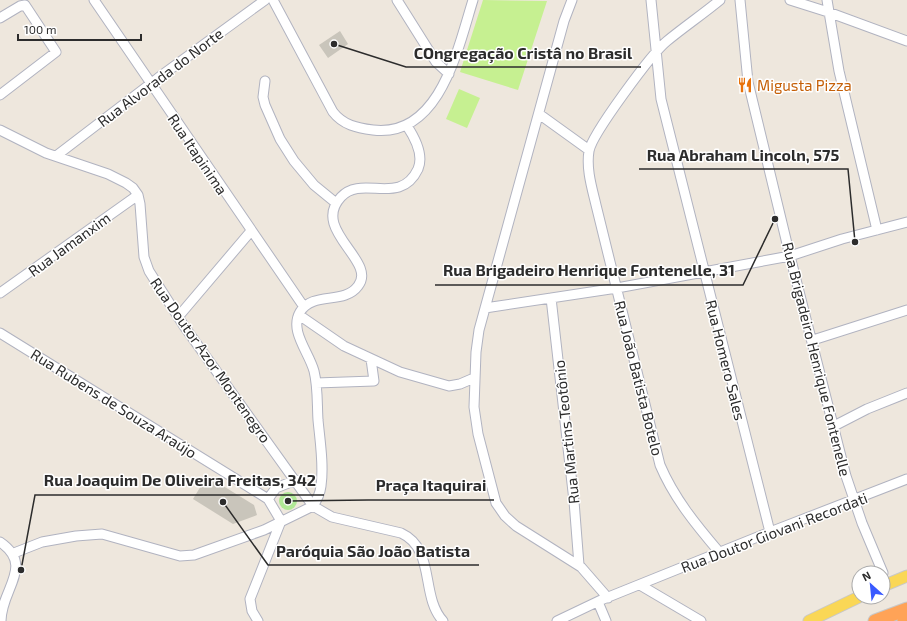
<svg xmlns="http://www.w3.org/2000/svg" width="907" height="621" font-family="'Exo 2',sans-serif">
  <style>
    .green { fill: #b0e896 }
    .pitch { fill: #c6f091 }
    .building { fill: #c9c5bb }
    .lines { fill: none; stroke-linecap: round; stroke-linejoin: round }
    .minor-casing { stroke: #b1b3c0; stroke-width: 11 }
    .major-casing { stroke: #c8c8c8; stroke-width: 13 }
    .highway-casing { stroke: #c8c8c8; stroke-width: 15 }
    .minor { stroke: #fff; stroke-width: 9 }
    .major { stroke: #fad756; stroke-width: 11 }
    .highway { stroke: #ffa357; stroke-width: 13 }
    .labels { text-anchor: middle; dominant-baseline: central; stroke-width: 3; stroke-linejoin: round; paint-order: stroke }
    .street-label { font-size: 15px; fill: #2c2c2c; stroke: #fff }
    .food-label { font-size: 15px; fill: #c56008; stroke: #fff; text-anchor: start }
    .leader { fill: none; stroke: #2c2c2c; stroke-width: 1.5 }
    .callout-dot { fill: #2c2c2c; stroke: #fff; stroke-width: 1.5 }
    .callout-label { font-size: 16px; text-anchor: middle; font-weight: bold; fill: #2c2c2c; stroke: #fff; stroke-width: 3; stroke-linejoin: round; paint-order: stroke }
  </style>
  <rect width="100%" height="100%" fill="#eee7dd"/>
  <path class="green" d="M279 501a9 9 0 1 1 18 0a9 9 0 1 1-18 0Z"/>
  <path class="pitch" d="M 483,0 L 547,1 L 518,90 L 460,72 Z
    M 459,89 L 480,98 L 467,128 L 446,119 Z"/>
  <path class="building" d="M 340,31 L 348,44 L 328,58 L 319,45 Z
    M 207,476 L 254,505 L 257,515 L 233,524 L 193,499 Z"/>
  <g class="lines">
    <g class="minor-casing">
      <path id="minor" d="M 94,0 L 304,307
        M 273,0 L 333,112 C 343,125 357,128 373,130 C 440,138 458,48 473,0
        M 397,0 L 436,62 L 449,74
        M 572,0 L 564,21 L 479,330 L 476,352 L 474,407 L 478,434 L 496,503 L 505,516 L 516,526 L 581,567 L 608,598
        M 651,0 L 661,99 L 770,532
        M 740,0 L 748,82 L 790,256 L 846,476 L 862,523 L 883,573
        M 790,0 L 828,12 L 907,41
        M 827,0 L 839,71 L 877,230
        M 0,18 L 20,6 L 25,5 L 56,52 L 0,95
        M 265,81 L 263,97 L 265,105 L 280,139 L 294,161 L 314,185 L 336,203
        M 539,114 L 589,150
        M 0,130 L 46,153 L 108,174 L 126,183 L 133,188 L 138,195 L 140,204 L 144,257 L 149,271 L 184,326 L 313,506 L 332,517 L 401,533 C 436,549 420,596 443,621
        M 56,156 L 158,78 L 265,0
        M 0,293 L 138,195
        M 551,298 L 574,501 L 579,565
        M 485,308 L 617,288 L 790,256 L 842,239 L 907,222
        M 299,315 L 344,346 L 400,372 L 449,386 L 460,384 L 474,378
        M 178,317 L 251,231
        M 0,333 L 268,499 L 281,521
        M 813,340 L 907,310
        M 316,383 L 374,381 L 371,359
        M 834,426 L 867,409 L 907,393
        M 268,499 L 276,488 L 296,480
        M 0,542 C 35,566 1,589 1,621
        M 14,553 L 42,542 L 76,536 L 102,534 L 180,556 L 194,555 L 264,530 L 313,506 C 317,500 320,494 321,486 C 324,465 320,441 318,420 C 317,404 318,387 314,371 C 309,352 289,331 300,312 C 313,291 344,305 358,286 C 378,261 310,230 341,197 C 362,174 400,207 418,169 C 424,155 415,138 407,126
        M 720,553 C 696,525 674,498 660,465 L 596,205 C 592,188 586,169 589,151 C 592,134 652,53 667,41 C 684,27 703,14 720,0
        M 640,585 L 701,621
        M 598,602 L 606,621
        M 258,621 L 252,611 L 250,599 L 281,521
        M 557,621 L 601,600 L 770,532 L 907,479"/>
    </g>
    <g class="major-casing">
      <path id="major" d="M 883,586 L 907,576
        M 809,621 L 859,597"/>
    </g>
    <g class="highway-casing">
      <path id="highway" d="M 875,621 L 907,609
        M 904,621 L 907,620"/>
    </g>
    <use href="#minor" class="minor"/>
    <use href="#major" class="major"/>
    <use href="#highway" class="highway"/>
  </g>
  <defs>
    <g id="restaurant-bare" transform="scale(1.2)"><path d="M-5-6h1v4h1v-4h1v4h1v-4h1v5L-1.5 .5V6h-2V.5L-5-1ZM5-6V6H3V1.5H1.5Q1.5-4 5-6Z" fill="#e8710a" stroke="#fff" stroke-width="2.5" paint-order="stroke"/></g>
  </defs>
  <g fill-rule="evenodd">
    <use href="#restaurant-bare" x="745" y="85"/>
  </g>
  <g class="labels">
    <g class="street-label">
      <text transform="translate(160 77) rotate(-37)">Rua Alvorada do Norte</text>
      <text transform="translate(198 154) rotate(56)">Rua Itapinima</text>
      <text transform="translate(69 244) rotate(-36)">Rua Jamanxim</text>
      <text transform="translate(817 359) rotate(76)">Rua Brigadeiro Henrique Fontenelle</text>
      <text transform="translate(211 360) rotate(55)">Rua Doutor Azor Montenegro</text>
      <text transform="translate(726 360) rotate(76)">Rua Homero Sales</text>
      <text transform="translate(639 378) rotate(76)">Rua João Batista Botelo</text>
      <text transform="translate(114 403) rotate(32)">Rua Rubens de Souza Araújo</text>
      <text transform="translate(566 432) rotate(-96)">Rua Martins Teotônio</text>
      <text transform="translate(774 532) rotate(-21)">Rua Doutor Giovani Recordati</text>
    </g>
    <g class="food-label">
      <text x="757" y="85">Migusta Pizza</text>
    </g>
  </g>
  <path class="leader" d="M334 44L406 67H641M855 242L848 169H639M775 219L743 285H435M21 570L35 495H324M288 501L368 500H494M223 502L268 565H479"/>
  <g class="callout-dot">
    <circle cx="334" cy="44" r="4"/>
    <circle cx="855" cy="242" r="4"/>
    <circle cx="775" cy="219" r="4"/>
    <circle cx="21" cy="570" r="4"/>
    <circle cx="288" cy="501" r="4"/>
    <circle cx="223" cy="502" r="4"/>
  </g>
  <g class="callout-label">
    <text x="523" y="59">COngregação Cristâ no Brasil</text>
    <text x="743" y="161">Rua Abraham Lincoln, 575</text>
    <text x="589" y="276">Rua Brigadeiro Henrique Fontenelle, 31</text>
    <text x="180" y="486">Rua Joaquim De Oliveira Freitas, 342</text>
    <text x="431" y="491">Praça Itaquirai</text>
    <text x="373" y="557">Paróquia São João Batista</text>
  </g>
  <g transform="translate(871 585) rotate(333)"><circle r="19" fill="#ffffff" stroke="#ababab"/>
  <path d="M0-3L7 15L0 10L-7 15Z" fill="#395aff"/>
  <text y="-6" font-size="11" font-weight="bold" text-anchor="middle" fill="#2c2c2c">N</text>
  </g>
  <path d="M18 34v6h123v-6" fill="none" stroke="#2c2c2c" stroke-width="2"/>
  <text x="24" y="34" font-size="12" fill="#2c2c2c" stroke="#ffffff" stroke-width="3" paint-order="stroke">100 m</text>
</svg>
